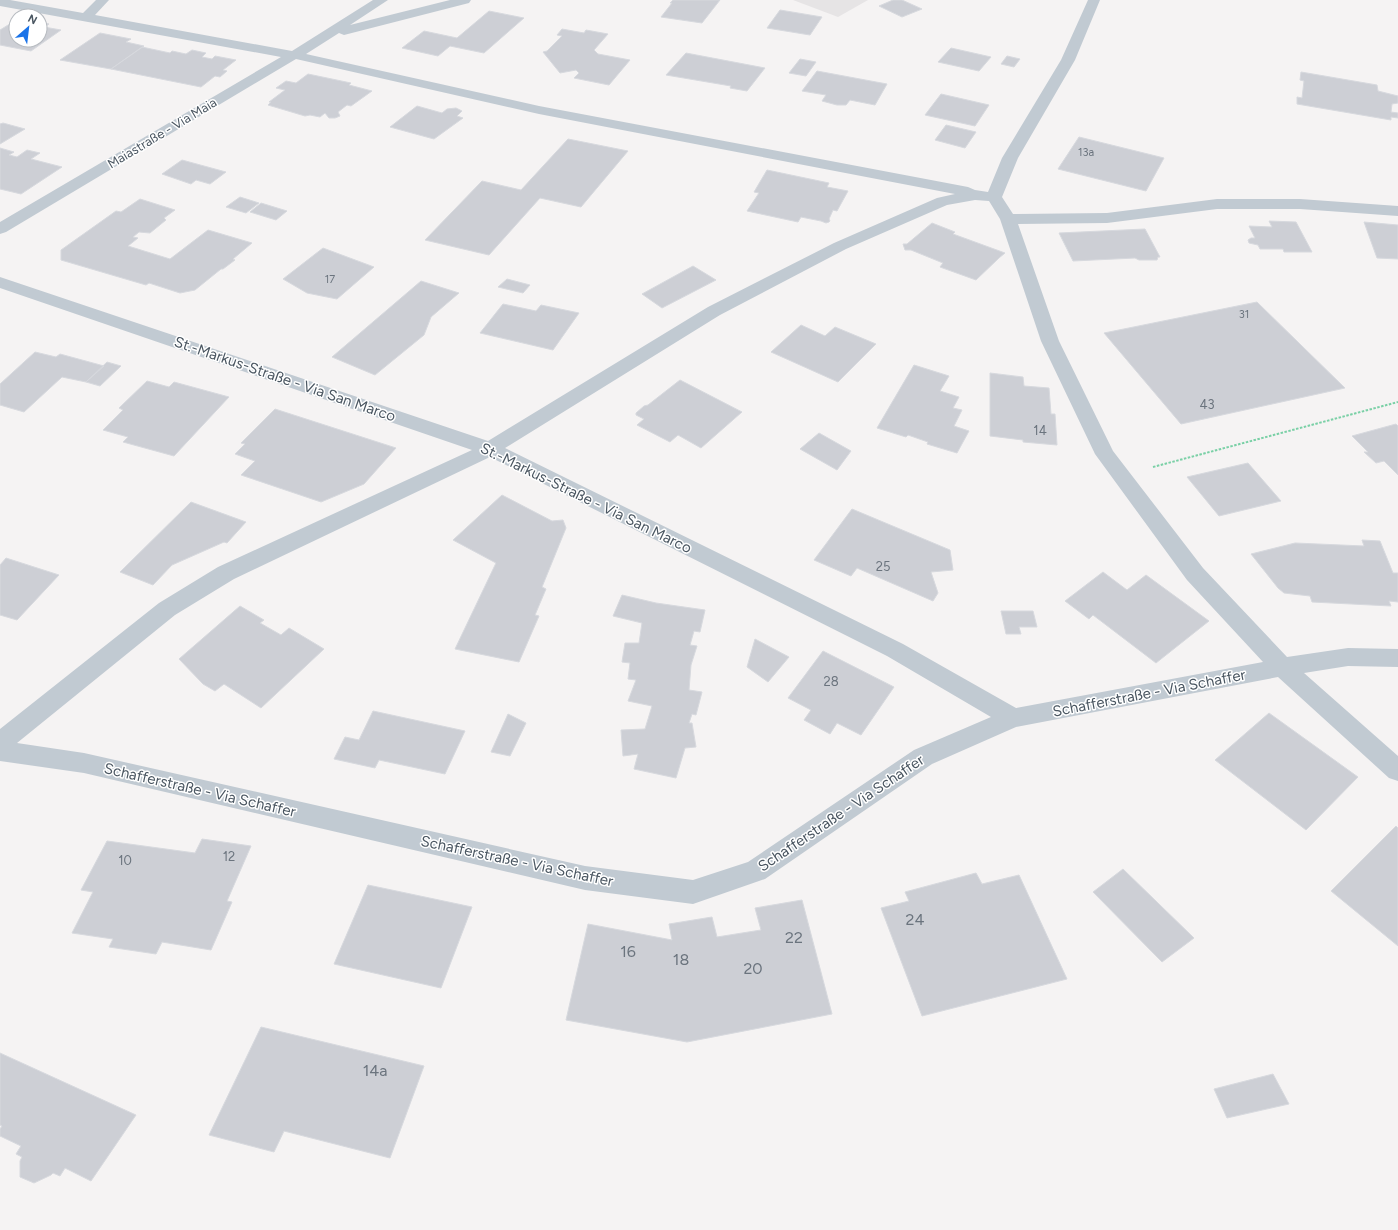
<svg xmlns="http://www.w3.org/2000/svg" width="1398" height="1230" font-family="Figtree,sans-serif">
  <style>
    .education { fill: #e6e4e5 }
    .building { fill: #cdcfd5; stroke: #d7d9de }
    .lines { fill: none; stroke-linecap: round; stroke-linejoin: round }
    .path { stroke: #7ad0a6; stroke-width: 2; stroke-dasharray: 2.5 1.5; stroke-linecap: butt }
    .street { fill: #c1cad2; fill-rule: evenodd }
    .labels { text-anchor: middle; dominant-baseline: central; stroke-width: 3; stroke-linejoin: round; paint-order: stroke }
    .far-number-label { font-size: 11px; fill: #6b747e }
    .far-street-label { font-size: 13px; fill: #4a5661; stroke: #fff }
    .number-label { font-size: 13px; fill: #6b747e }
    .street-label { font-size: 15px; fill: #4a5661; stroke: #fff }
    .near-number-label { font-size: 16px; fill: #6b747e }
  </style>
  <rect width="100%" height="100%" fill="#f5f3f3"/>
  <path class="education" d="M 793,0 L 868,0 L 838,17 Z"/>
  <path class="building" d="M 673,0 L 720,0 L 702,23 L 661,17 L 672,3 L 670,3 Z
    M 893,0 L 902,0 L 922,9 L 902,17 L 879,6 Z
    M 780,10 L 822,17 L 810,35 L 767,28 Z
    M 489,11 L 524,18 L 484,53 L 450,46 L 438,56 L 402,48 L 424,31 L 457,38 Z
    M 13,22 L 16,22 L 16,40 L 40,40 L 40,22 L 49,24 L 44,27 L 61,30 L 31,51 L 0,45 L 0,30 Z
    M 562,29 L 584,33 L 586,30 L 608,34 L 594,50 L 598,54 L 630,60 L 609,85 L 574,78 L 579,73 L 576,70 L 560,73 L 543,52 L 547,51 L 562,36 L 557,35 Z
    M 100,33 L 131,39 L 126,42 L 144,46 L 111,69 L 60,60 Z
    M 142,47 L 170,53 L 172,51 L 186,54 L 192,50 L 206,53 L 202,57 L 212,59 L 215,56 L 236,60 L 223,70 L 227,71 L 220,77 L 215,76 L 201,87 L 111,69 Z
    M 951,48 L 991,57 L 979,71 L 938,62 Z
    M 686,53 L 765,68 L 747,91 L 730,88 L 731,86 L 666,75 Z
    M 1007,56 L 1020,59 L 1014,67 L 1001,64 Z
    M 800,59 L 816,62 L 806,76 L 789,73 Z
    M 817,71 L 887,84 L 875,105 L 850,100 L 846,105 L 837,105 L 822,101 L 826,95 L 802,91 Z
    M 1301,72 L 1377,85 L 1378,91 L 1398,96 L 1398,103 L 1392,104 L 1391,112 L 1398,113 L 1398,118 L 1391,117 L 1391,120 L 1297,104 L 1297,97 L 1302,98 L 1304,81 L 1300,80 Z
    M 308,74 L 351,83 L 349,85 L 372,91 L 351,106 L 347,105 L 338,112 L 340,116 L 335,118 L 329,118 L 325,113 L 320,117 L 310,115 L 305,116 L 268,105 L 271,102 L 269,102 L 285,90 L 276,88 L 286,81 L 296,83 Z
    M 941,94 L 989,105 L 975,126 L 925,115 Z
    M 417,106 L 442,113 L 447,109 L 456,108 L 462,111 L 457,116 L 463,118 L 434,139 L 390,127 Z
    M 3,123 L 25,129 L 0,144 L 0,124 Z
    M 946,125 L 976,132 L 965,148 L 935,140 Z
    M 1079,137 L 1164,158 L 1146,191 L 1058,169 Z
    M 568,139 L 628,151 L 581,207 L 540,198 L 489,255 L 425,240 L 482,181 L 521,190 Z
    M 0,148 L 14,152 L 9,155 L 17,157 L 27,150 L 40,153 L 31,159 L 62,167 L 21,194 L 0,189 Z
    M 182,160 L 226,172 L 210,184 L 196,180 L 191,184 L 162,174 Z
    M 767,170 L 829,183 L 827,187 L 848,191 L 837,211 L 833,210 L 829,219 L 830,221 L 829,222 L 826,223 L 821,221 L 801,217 L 798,222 L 747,211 L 759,193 L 754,192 Z
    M 240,197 L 259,203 L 246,213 L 226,207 Z
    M 140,199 L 175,210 L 164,218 L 166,220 L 150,233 L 139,232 L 133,237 L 138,238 L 128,246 L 170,259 L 208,230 L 252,243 L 233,259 L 235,260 L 223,269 L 221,269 L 195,290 L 180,293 L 149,283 L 146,285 L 61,260 L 61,250 L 116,211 L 121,212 Z
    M 261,203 L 287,211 L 276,220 L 250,212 Z
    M 1269,221 L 1296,222 L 1312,252 L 1284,252 L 1283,249 L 1260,249 L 1258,245 L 1249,243 L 1248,240 L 1251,238 L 1255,238 L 1249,226 L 1272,227 Z
    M 1364,222 L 1398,225 L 1398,259 L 1377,258 Z
    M 932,223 L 955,232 L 953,234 L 1005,253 L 999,258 L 976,280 L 940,267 L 943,263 L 911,250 L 905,250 L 903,244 L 907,244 Z
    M 1145,229 L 1160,257 L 1158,257 L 1157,260 L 1139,260 L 1135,258 L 1073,261 L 1059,233 Z
    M 323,248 L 374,267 L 337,299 L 307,293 L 283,279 Z
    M 693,266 L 716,280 L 662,308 L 642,294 Z
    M 507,279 L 530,285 L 523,293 L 498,287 Z
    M 421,281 L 459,293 L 431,317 L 424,335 L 375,375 L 332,357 Z
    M 1257,302 L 1345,388 L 1181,424 L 1104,333 Z
    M 503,304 L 536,311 L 541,305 L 579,313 L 553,350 L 480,333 Z
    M 801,325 L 825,336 L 835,327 L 876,344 L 838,382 L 771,352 Z
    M 35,352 L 56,357 L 60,354 L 104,366 L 86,382 L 62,377 L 24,412 L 0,405 L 0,384 Z
    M 107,362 L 121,366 L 100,386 L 86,382 Z
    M 914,365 L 949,376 L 940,391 L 959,397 L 953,408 L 962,410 L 954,426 L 969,431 L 957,453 L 927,444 L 928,442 L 908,435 L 906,437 L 877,428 Z
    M 990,373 L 1023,377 L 1024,386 L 1049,388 L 1051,414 L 1055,414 L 1057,445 L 1023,442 L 1023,440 L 990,436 Z
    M 680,380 L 742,412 L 701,448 L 678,435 L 670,442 L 637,425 L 644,419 L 636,415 L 636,413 L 644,406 L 648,405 Z
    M 147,381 L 169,387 L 174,382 L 229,397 L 174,456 L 123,442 L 128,437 L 103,430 L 123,410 L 119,408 Z
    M 275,409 L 396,448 L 364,484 L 321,502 L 241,475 L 255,461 L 235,454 L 245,444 L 241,443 Z
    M 1396,424 L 1398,426 L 1398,475 L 1384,461 L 1376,463 L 1364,452 L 1368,452 L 1352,436 Z
    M 819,433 L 851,451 L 837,470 L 800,449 Z
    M 1248,463 L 1281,501 L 1219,516 L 1187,477 Z
    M 502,495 L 552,521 L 563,520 L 566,528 L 542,587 L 546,589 L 535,615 L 539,616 L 519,662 L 455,649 L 496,563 L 453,540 Z
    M 191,502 L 246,522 L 227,543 L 224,542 L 172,565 L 153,585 L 120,572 Z
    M 852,509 L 950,550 L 953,570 L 931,572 L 938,593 L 933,601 L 857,568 L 851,576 L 814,560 Z
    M 1362,540 L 1380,541 L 1393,573 L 1398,573 L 1398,602 L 1389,601 L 1391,606 L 1312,602 L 1310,596 L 1284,593 L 1278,588 L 1251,554 L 1295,543 L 1364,546 Z
    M 6,558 L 59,575 L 17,620 L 0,615 L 0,565 Z
    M 1103,572 L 1127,590 L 1146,575 L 1209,621 L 1156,663 L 1093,615 L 1089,619 L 1065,601 Z
    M 622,595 L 656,603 L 705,610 L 700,632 L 694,631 L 690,645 L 697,646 L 691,665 L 689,690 L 702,692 L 696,715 L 692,714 L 689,723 L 692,723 L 696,747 L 685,748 L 676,778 L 634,769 L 638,754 L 623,756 L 621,730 L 645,729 L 652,706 L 628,701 L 636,680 L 628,679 L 630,663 L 622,662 L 625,643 L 639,643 L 642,623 L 613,616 Z
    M 240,606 L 264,620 L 260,623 L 281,635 L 289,628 L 324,649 L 261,708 L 224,684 L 215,691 L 203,684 L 179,659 Z
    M 1001,611 L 1033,611 L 1037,627 L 1019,627 L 1021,634 L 1006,634 Z
    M 755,639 L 789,657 L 768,682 L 747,667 Z
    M 823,651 L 894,687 L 861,735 L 837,723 L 830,734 L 804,720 L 811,710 L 788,698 Z
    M 373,711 L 465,731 L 445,774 L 379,760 L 375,768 L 334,759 L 345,737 L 359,740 Z
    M 1269,713 L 1358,777 L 1306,830 L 1215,760 Z
    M 508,714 L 526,723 L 510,756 L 491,752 Z
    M 1396,826 L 1398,828 L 1398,946 L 1331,891 Z
    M 202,839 L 251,846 L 227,901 L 232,902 L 211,950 L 162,942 L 156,954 L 109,947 L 113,939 L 72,933 L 93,892 L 81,890 L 107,841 L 195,853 Z
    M 1123,869 L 1194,938 L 1162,962 L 1093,892 Z
    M 976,873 L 982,884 L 1019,875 L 1067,979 L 922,1016 L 881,908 L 909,901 L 905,892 Z
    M 368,885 L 472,907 L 441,988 L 334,964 Z
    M 802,900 L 832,1014 L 687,1042 L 566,1020 L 588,924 L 672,940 L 669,924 L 712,917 L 717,937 L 761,930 L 755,908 Z
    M 261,1027 L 424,1066 L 390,1158 L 284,1131 L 274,1152 L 209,1135 Z
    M 0,1053 L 136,1115 L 91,1181 L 65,1168 L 60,1176 L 53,1173 L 51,1175 L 34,1183 L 20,1177 L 20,1161 L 22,1157 L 16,1154 L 21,1146 L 0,1136 L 0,1129 L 2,1126 L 0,1125 Z
    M 1273,1074 L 1289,1104 L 1227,1118 L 1214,1089 Z"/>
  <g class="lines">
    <path class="path" d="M 1153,467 L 1398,402"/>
    <path class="street" d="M 0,0 L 10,0 L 83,13 L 96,0 L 109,0 L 95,15 L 292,51 L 373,0 L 388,0 L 350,25 L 450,0 L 471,0 L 469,3 L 344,35 L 339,33 L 306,54 L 539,106 L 968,187 L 975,190 L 988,192 L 1002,158 L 1061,60 L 1088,0 L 1100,0 L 1075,60 L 1018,158 L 1002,197 L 1013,214 L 1107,213 L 1217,199 L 1300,199 L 1398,206 L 1398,216 L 1300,209 L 1217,209 L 1107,223 L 1018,224 L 1059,341 L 1113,451 L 1203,568 L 1287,657 L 1348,648 L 1398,649 L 1398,667 L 1348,666 L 1304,673 L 1398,756 L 1398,781 L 1389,778 L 1278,677 L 1016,727 L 932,764 L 765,879 L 693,904 L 585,890 L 84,773 L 0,761 L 0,729 L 159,603 L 218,567 L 472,450 L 0,288 L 0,277 L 488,441 L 708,307 L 834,243 L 937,198 L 955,194 L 539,114 L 296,59 L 6,232 L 0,234 L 0,222 L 281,57 L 0,6 ZM 975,200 L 989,201 L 1000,219 L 1041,341 L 1095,454 L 1187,580 L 1263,662 L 1016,708 L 903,644 L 505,448 L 720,315 L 846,249 L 947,205 ZM 490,457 L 887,656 L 991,717 L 914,750 L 748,862 L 693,880 L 585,866 L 84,753 L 17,743 L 175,615 L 234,579 Z"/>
  </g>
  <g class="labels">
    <g class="far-number-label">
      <text x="1086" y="152">13a</text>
      <text x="330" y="279">17</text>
      <text x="1244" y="314">31</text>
    </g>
    <g class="far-street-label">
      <text transform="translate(162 133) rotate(-31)">Maiastraße - Via Maia</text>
    </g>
    <g class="number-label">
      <text x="1207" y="404">43</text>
      <text x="1040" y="430">14</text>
      <text x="883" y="566">25</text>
      <text x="831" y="681">28</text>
      <text x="229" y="856">12</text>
      <text x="125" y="860">10</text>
    </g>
    <g class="street-label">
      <text transform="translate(285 379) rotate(19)">St.-Markus-Straße - Via San Marco</text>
      <text transform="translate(586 498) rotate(26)">St.-Markus-Straße - Via San Marco</text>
      <text transform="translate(1149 693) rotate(-11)">Schafferstraße - Via Schaffer</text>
      <text transform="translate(200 790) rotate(13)">Schafferstraße - Via Schaffer</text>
      <text transform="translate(841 813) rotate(-34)">Schafferstraße - Via Schaffer</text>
      <text transform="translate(517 861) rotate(12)">Schafferstraße - Via Schaffer</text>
    </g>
    <g class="near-number-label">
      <text x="915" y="919">24</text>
      <text x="794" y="937">22</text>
      <text x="628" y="951">16</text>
      <text x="681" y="959">18</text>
      <text x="753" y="968">20</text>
      <text x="375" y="1070">14a</text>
    </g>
  </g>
  <g transform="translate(28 28) rotate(28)"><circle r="19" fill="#ffffff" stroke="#b7bbc0"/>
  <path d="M0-3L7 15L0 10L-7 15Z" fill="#1a73e8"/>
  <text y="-6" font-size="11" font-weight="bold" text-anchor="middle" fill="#4a5661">N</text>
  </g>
</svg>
